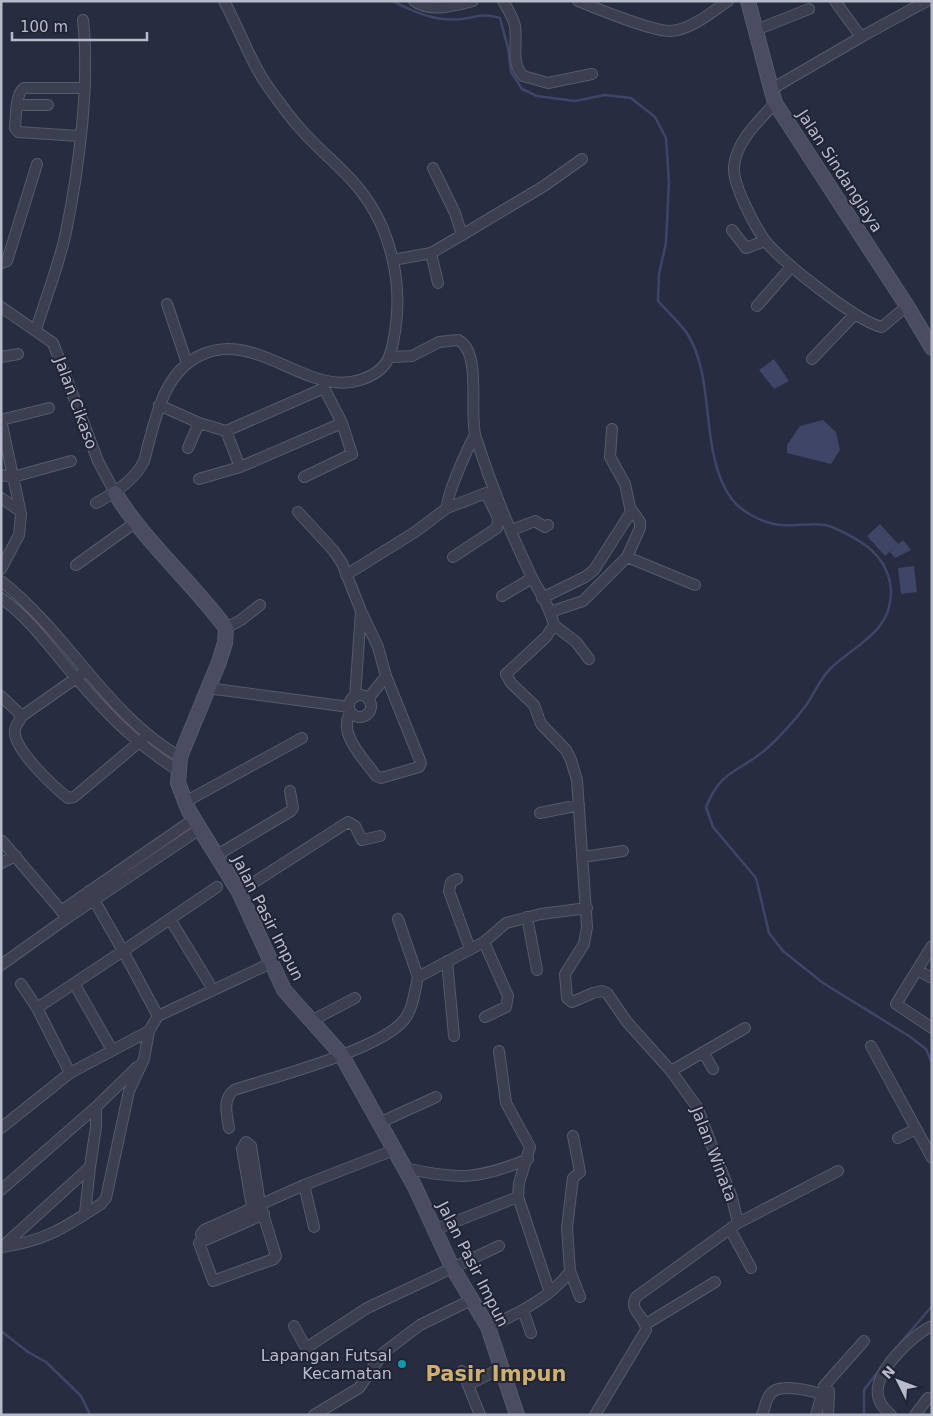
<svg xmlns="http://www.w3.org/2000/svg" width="933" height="1416" font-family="'DejaVu Sans',sans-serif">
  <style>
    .water { fill: #3e4567 }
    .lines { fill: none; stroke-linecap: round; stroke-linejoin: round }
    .stream { stroke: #3e4567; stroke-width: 2.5 }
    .street-casing { stroke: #565a6a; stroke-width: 12 }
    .secondary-casing { stroke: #565a6a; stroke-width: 16 }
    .street { stroke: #3b3f50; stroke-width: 10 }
    .secondary { stroke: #4a4d62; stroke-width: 14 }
    .culture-dot { fill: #0f9aa8; stroke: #202435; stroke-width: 2 }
    .labels { text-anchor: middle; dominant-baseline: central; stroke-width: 4; stroke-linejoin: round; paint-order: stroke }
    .street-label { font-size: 16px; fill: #b8bbca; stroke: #202435 }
    .poi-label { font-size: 16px; fill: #b8bbca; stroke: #202435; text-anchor: end }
    .district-label { font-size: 21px; font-weight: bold; fill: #d0b06d; stroke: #202435 }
  </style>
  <rect width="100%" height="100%" fill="#272c40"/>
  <path class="water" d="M 774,359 L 789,381 L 774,389 L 759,370 Z
    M 823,420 L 836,432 L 840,450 L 831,464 L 787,453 L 787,445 L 800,426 Z
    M 880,524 L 898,544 L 903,540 L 911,550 L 895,558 L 890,552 L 896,546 L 885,556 L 867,536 Z
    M 914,566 L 917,592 L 901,594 L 898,568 Z"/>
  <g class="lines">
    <path class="stream" d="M 392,1 C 414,12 436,22 461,19 C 479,17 480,13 500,18 L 508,48 L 511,72 L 522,89 L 537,96 L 575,101 L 605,95 L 631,98 L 655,117 L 666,138 L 669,182 L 666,243 L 659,274 L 658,301 C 666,310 683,326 688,335 C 716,380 699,453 731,498 C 741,512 763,523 780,525 C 797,527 816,521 832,527 C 846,533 867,544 877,556 C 885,565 890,577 891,590 C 892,632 857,643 830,669 C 820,679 815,692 807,704 C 795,720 779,738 764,751 C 737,773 721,770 706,807 L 713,827 L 756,878 L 769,933 L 783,951 L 823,983 L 909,1036 L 926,1049 L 932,1063
      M 1,1331 L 28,1352 L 46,1362 L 81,1396 L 90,1415
      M 891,1354 L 932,1306
      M 864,1415 L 864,1390 L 883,1365"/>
    <g class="street-casing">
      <path id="street" d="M 414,1 C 431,13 454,6 473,1
        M 503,1 C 508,9 513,17 515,26 C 518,44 510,61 523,76 L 548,83 L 592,74
        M 578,1 C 595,8 655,32 670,31 C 691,30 710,13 728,1
        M 835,1 L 861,37
        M 756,30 L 809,9
        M 770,90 L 868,33 L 927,1
        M 775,103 C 759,121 737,140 734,166 C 732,184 755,227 766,242 C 783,262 857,322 882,327 L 907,306
        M 18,105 L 48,105
        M 79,136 L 18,132 L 15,128 C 16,118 15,94 24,88 L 84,88
        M 732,230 L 746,248 L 765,241
        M 462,235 L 544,186 L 582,159
        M 431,253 L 438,283
        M 393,260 L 431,253 L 462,235 L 455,213 L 433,168
        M 1,263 L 7,261 L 37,164
        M 167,304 L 187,363
        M 757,306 L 791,267
        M 1,307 L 53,343 L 98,461 L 115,493
        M 36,330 C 46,297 59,265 66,232 C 79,168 90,84 83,20
        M 1,357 L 18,354
        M 391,357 L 412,356 L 439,342 L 458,340 C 483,352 468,414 476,438 C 490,482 508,527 528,569 C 536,588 550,605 554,625 L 546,637 L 506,674 L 511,683 L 534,705 L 541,724 L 566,750 L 571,760 L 577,780 L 587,927 L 584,944 L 565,974 L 567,998 L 572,1002 L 593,993 L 602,991 L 607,993 L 627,1022 L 671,1071 L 697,1107 L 732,1198 L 738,1223 L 636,1297 C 628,1311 646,1316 646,1330 L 595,1415
        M 812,359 L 855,314
        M 159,405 L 199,423 L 226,431 L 240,467 L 342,423 L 325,390 L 322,389 L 226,431
        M 1,420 L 21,514 L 19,535 L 1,569
        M 1,420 L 49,408
        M 188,448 L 199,423
        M 1,475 L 13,477 L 71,461
        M 304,477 L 352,454 L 342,423
        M 199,479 L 240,467
        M 1,498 L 20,511
        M 96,503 C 113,494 135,480 144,461 C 146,455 147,448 149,442 C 158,408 167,371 201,355 C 258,329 307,397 360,380 C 388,371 391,357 395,332 C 403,283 391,229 360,190 C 342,167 317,149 298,126 C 288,115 280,103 271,91 C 251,64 240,30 224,1
        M 447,508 C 446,496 468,447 475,435
        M 298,512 L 333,550 L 342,563 L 361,611 L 355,697
        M 512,530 L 535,521 L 545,527 L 548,525
        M 627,557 L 695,585
        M 76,565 L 136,522
        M 346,575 L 415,532 L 447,508 L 486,493 L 498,518 L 497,528 L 453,557
        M 1,581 C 68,633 106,714 180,757
        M 502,596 L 532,578
        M 1,598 C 32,620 52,651 77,679 C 109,716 137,745 179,771
        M 542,598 L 585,577 L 594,570 L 631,512 L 625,484 L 610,457 L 612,429
        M 550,612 L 583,601 L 627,557 L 640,528 L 640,522 L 631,509
        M 362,613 L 378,647 L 386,676 L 368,699
        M 554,625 L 576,642 L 589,659
        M 226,628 L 241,620 L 260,605
        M 207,688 L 349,707
        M349 706a11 11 0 1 1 22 0a11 11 0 1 1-22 0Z
        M 1,696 L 22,716 L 82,674
        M 351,712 C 336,732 364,759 376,776 L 381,778 L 419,767 L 421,763 L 386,676
        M 22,716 C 20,720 15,726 15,730 C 12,748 54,787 68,798 L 74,797 L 143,739
        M 185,802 L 302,738
        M 540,813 L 579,805
        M 2,841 L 65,915
        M 217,855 L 291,811 L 293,808 L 290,791
        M 583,857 L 623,851
        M 1,863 L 16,856
        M 457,879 L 451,882 L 449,891 L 470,949
        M 89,891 L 123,951 L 217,887
        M 239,892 L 348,822 L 355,826 L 362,840 L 380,836
        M 61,911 L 194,819
        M 527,917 L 537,970
        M 170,919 L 209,983
        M 398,919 L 418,977
        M 484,942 L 508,996 L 506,1007 L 485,1017
        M 932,946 L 896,1004 L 932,1028
        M 447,961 L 454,1036
        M 1,965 L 67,918 L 200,829
        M 917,970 L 932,978
        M 21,984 L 37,1008 L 70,1073
        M 75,985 L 112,1050
        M 37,1008 L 123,951 L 158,1016
        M 158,1016 L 271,963
        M 311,1021 L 355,998
        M 871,1046 L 932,1158
        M 499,1051 L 506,1103 L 530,1147 L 519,1183 L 518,1197 L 549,1290
        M 703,1052 L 713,1069
        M 671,1071 L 745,1028
        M 379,1123 L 436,1097
        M 1,1128 L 70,1073 L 149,1031
        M 229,1128 C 227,1114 222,1100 234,1090 C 273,1077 380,1050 404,1020 C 413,1009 415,990 418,977 L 484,942 L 506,923 L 541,914 L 587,908
        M 898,1138 L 916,1129
        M 406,1171 L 409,1169 C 460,1180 480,1179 528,1159
        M 304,1185 L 314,1227
        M 1,1190 L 96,1107 L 137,1067
        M 85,1213 L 90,1167
        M 254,1218 L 242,1149 L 246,1142 L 251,1146 L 260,1204 L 276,1256 L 274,1259 L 213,1281 L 199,1243 L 264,1214
        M 738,1223 L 838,1171
        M 730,1229 L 751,1268
        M 434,1230 L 518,1197
        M 204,1240 L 201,1234 L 204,1230 L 304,1185 L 394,1150
        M 2,1247 C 45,1241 66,1227 101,1204 L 106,1198 L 129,1091 L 144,1059 L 149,1031 L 158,1016
        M 2,1247 L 90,1167 L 96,1127 L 96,1107
        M 570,1271 L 580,1297
        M 523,1310 L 531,1333
        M 646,1324 L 715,1282
        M 294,1326 L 306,1348 L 367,1308 L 499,1246
        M 488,1327 C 516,1315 553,1296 570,1271 L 567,1227 L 573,1178 L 580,1172 L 573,1136
        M 462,1371 L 468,1385
        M 314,1415 L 359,1388 L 383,1353 L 420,1325 L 471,1300
        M 480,1415 L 468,1385 L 501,1368
        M 762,1415 C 765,1409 765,1402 769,1396 C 777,1380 816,1392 829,1397
        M 816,1415 L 824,1386 L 864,1341
        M 828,1415 L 829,1391
        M 891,1415 C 885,1409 879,1404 878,1395 C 874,1372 912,1335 932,1326
        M 915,1415 L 928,1398"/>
    </g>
    <g class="secondary-casing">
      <path id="secondary" d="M 748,1 L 775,103 L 907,306 L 932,348
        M 115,493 C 145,542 191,581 226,628 L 225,643 L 219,662 L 180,757 L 178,783 L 189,811 L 239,892 L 284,990 L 341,1054 L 414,1185 L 452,1267 L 488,1327 L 517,1415"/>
    </g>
    <use href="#street" class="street"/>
    <use href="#secondary" class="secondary"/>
  </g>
  <circle class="culture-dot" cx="402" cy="1364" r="5"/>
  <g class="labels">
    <g class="street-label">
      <text transform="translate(840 171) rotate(57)">Jalan Sindanglaya</text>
      <text transform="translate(76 403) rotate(70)">Jalan Cikaso</text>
      <text transform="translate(268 918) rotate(63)">Jalan Pasir Impun</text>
      <text transform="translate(714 1154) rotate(69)">Jalan Winata</text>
      <text transform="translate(473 1264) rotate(63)">Jalan Pasir Impun</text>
    </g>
    <g class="poi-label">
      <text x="392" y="1355">Lapangan Futsal<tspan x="392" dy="18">Kecamatan</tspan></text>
    </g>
    <g class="district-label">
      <text x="496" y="1374">Pasir Impun</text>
    </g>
  </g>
  <rect width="933" height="1416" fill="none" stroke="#b8bbca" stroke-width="5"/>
  <g transform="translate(898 1381) rotate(312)" stroke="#202435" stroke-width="4" paint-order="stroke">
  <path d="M0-4L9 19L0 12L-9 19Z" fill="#b8bbca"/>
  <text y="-8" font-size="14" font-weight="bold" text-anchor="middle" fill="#b8bbca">N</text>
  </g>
  <path d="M12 32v8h135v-8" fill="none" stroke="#b8bbca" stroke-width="2.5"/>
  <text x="20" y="32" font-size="15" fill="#b8bbca" stroke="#202435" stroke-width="4" paint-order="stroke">100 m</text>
</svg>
